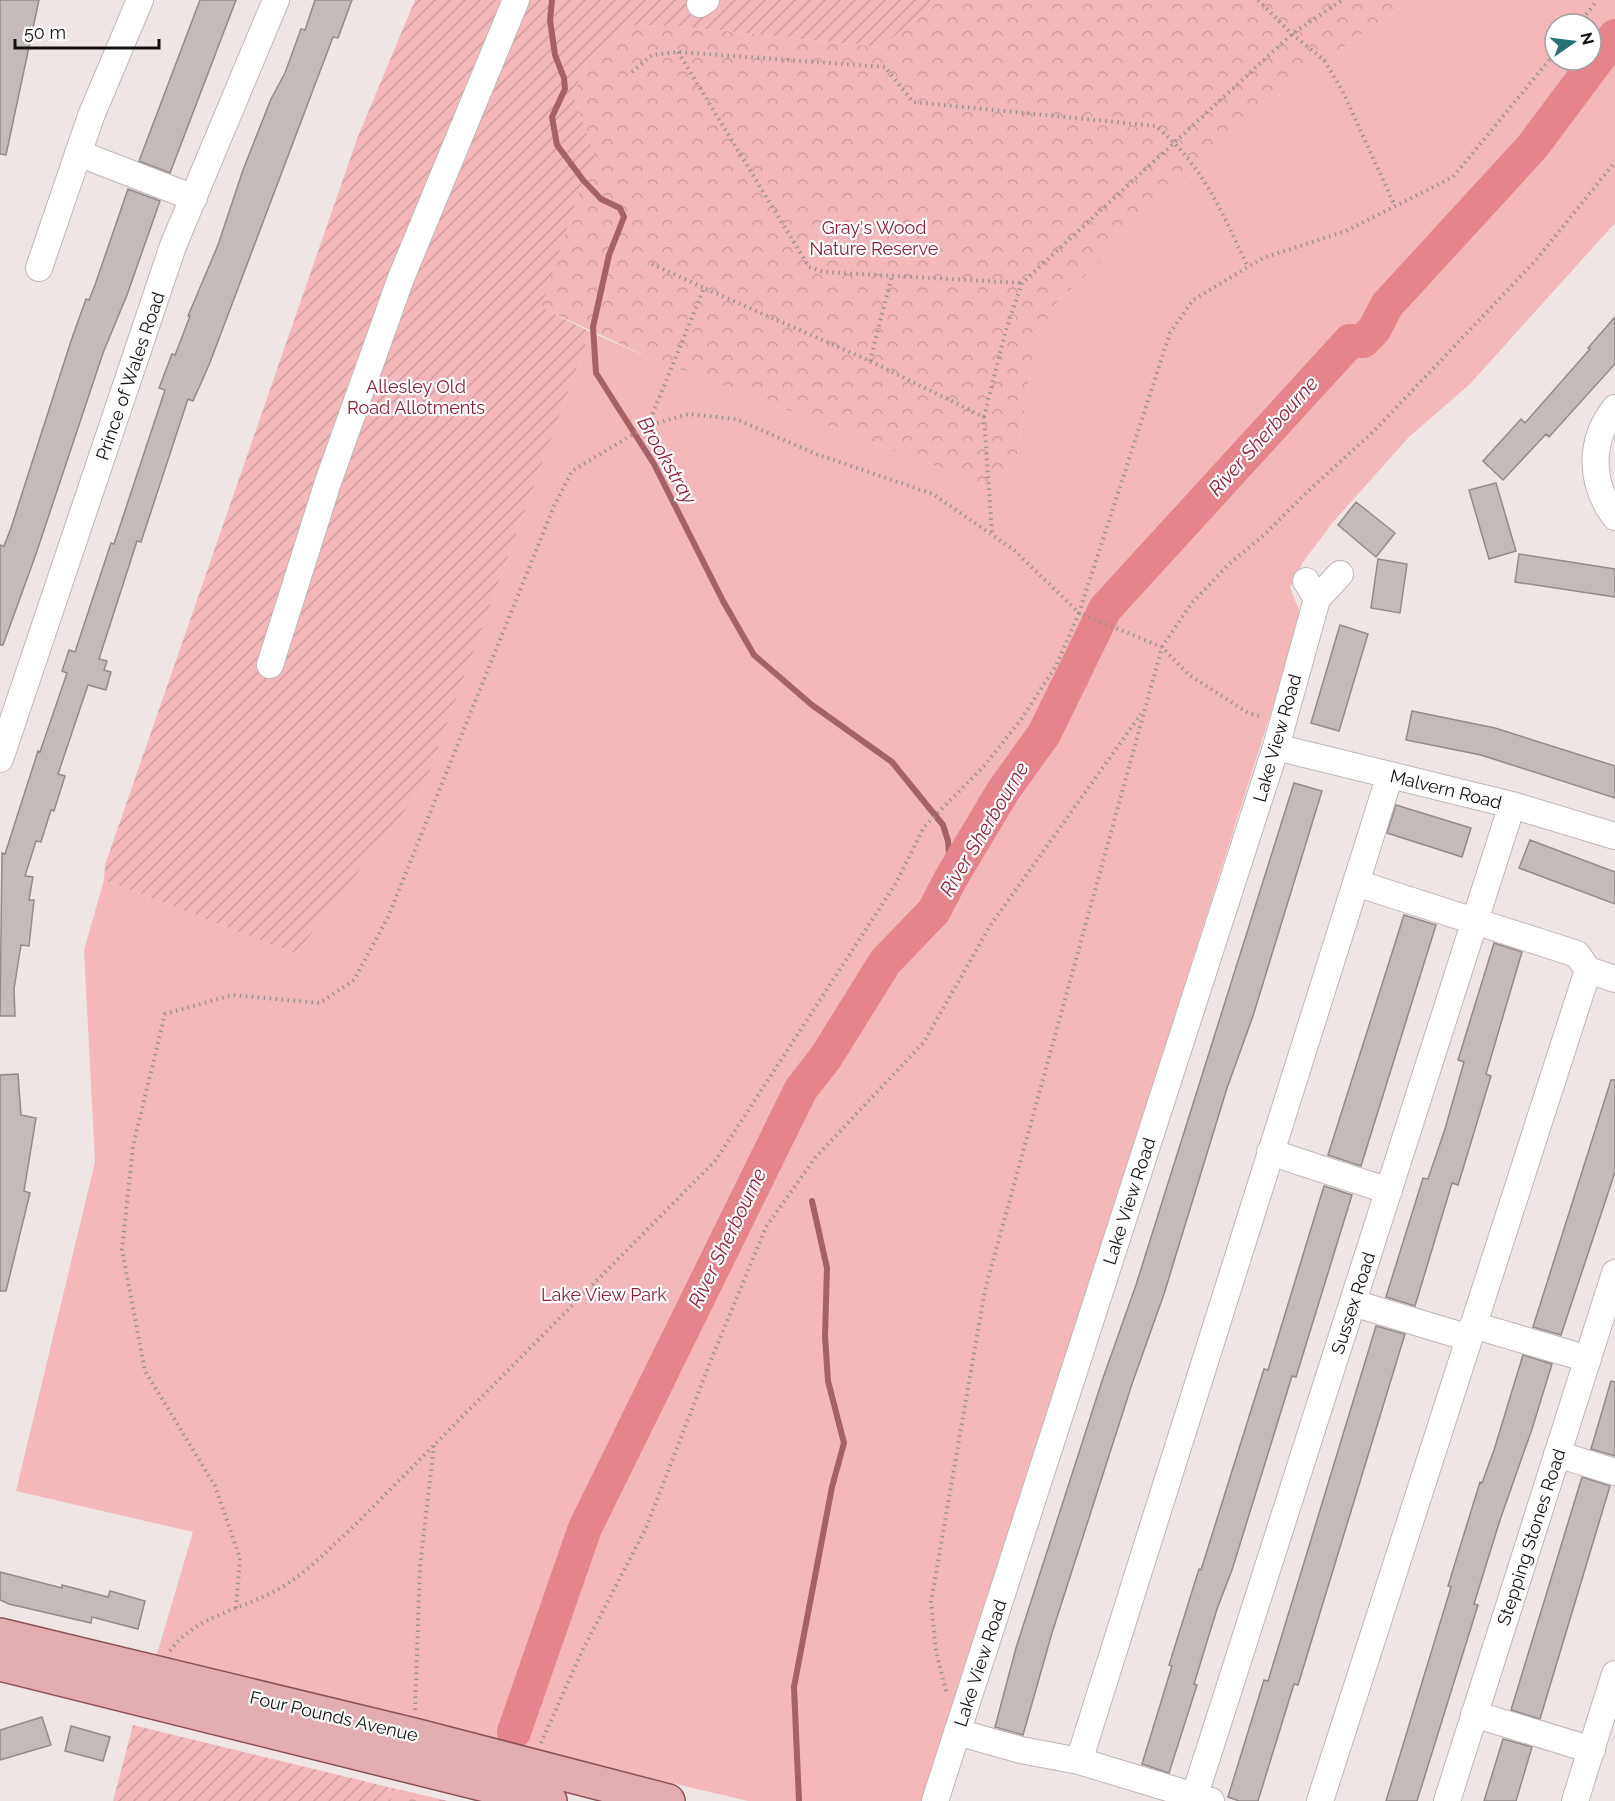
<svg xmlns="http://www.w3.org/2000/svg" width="1615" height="1801" font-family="Raleway,sans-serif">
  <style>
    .green { fill: #f4b7ba; fill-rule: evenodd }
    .forest { fill: url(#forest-crowns) }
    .garden { fill: url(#garden-furrows) }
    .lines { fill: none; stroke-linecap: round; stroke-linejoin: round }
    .stream { stroke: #a66166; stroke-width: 6 }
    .river { stroke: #e5848b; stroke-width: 34 }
    .building { fill: #c4baba; stroke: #948a8a; stroke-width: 1.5 }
    .minor-casing { stroke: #c0b5b6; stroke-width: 28 }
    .major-casing { stroke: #8e5156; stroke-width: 36 }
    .path { stroke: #9b9393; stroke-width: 4; stroke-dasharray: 1.5 4.5; stroke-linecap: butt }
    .minor { stroke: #fff; stroke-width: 26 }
    .major { stroke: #e2acb0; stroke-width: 33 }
    .labels { text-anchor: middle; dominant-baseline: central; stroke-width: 4.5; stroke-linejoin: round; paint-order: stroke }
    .park-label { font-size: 18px; fill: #8f1c33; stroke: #fff }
    .street-label { font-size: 18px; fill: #141010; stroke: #fff }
    .water-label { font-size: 20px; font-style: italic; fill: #901d34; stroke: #fff }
  </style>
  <defs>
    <pattern id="forest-crowns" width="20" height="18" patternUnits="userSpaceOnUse" patternTransform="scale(1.5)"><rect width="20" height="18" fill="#f4b7ba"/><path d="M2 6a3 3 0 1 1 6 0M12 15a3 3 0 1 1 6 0" fill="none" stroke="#d09c9f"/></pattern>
    <pattern id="garden-furrows" width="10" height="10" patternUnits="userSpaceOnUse" patternTransform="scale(1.5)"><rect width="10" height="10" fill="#f4b7ba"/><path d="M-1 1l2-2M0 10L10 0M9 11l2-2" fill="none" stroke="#d09c9f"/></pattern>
  </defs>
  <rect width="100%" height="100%" fill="#efe5e5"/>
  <path class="green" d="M 1411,0 L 1615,0 L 1615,223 L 1470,384 L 1409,437 L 1333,522 L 1303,562 L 1290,588 L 1299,610 L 1295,636 L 926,1801 L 748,1801 L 155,1661 L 193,1532 L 16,1491 L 95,1162 L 84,950 L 104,880 L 296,954 L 425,784 L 590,332 L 655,360 L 991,487 L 1017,455 L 1035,344 L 1056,303 L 1293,82 ZM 1555,24 L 1591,24 L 1591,60 L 1555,60 Z"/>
  <path class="forest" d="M 941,0 L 1411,0 L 1293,82 L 1056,303 L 1035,344 L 1017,455 L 991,487 L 655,360 L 540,307 L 583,180 L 596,159 L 573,94 L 588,60 L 629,25 L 677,26 L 880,47 Z
    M 388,1787 L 448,1801 L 392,1801 Z"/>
  <path class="garden" d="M 415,0 L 941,0 L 880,47 L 677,26 L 629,25 L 588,60 L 573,94 L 596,159 L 583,180 L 541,307 L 590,332 L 425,784 L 296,954 L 104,880 L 105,865 L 357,139 Z
    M 133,1725 L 388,1787 L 392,1801 L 113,1801 Z"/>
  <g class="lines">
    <path class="stream" d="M 552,0 L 550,20 L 555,55 L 564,78 L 565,89 L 552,117 L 557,145 L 583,180 L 601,199 L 620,208 L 624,217 L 609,255 L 593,327 L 596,373 L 654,464 L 723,601 L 754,655 L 812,705 L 892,762 L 943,825 L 948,841 L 951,878
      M 799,1801 L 794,1687 L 832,1487 L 844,1443 L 828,1381 L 825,1336 L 827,1268 L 812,1201"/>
    <path class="river" d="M 514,1732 L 585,1528 L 801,1089 L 826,1057 L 885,962 L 934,911 L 951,878 L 1003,791 L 1044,734 L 1105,609 L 1350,341 L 1363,341 L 1374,330 L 1387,305 L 1532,147 L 1615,36"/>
  </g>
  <path class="building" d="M 0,0 L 39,0 L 6,155 L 0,154 Z
    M 200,0 L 236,0 L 170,173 L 139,161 Z
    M 315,0 L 352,0 L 338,38 L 333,37 L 209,365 L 193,401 L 188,399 L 141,542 L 137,541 L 99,659 L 107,661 L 104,670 L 111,672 L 106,690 L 88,685 L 58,774 L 65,776 L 54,811 L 51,810 L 41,842 L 36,841 L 25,876 L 33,877 L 29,900 L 34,900 L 29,946 L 21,945 L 14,989 L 15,1016 L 0,1016 L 2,853 L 5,854 L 38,751 L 40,752 L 67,673 L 62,671 L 69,650 L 75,652 L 111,543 L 114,544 L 165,390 L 159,388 L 172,354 L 175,355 L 182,337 L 190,316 L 188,316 L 218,245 L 243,170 L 271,99 L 285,73 L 301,29 L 305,30 Z
    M 128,189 L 160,201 L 127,295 L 103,353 L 36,554 L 3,645 L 0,645 L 0,545 L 4,546 L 11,528 L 71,341 L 86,299 L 89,300 L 95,285 Z
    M 1615,317 L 1615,364 L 1549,437 L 1546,434 L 1503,480 L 1483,461 L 1521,419 L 1525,423 L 1590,349 L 1588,348 Z
    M 1496,483 L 1516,551 L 1489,559 L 1469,490 Z
    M 1356,502 L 1395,533 L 1376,557 L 1338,525 Z
    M 1519,554 L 1615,569 L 1615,597 L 1515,582 Z
    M 1378,559 L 1407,564 L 1400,613 L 1371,608 Z
    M 1340,625 L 1368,634 L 1339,731 L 1311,723 Z
    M 1412,711 L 1495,728 L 1615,766 L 1615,798 L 1481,755 L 1406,740 Z
    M 1294,783 L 1322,791 L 1253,1016 L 1227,1088 L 1164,1294 L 1132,1384 L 1052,1633 L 1023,1735 L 995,1727 L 1016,1648 L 1102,1381 L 1136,1285 Z
    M 1396,805 L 1471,828 L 1462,857 L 1387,833 Z
    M 1530,840 L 1615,872 L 1615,904 L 1519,868 Z
    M 1404,915 L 1436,925 L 1361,1166 L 1328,1155 Z
    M 1494,943 L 1522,952 L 1486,1074 L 1491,1076 L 1463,1169 L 1458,1185 L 1452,1183 L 1415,1306 L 1386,1297 L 1423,1178 L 1428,1179 L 1445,1129 L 1464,1062 L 1458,1060 Z
    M 18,1074 L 21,1115 L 36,1118 L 24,1191 L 30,1193 L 6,1291 L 0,1291 L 0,1075 Z
    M 1611,1080 L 1615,1080 L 1615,1172 L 1561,1335 L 1533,1327 Z
    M 1324,1186 L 1352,1195 L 1296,1377 L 1292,1376 L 1232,1570 L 1217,1609 L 1194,1684 L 1197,1685 L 1169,1773 L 1142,1764 L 1172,1666 L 1169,1665 L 1199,1569 L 1201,1570 L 1264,1369 L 1268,1370 Z
    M 1376,1326 L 1405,1334 L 1298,1685 L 1294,1684 L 1258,1801 L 1239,1801 L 1228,1797 L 1264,1680 L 1268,1681 Z
    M 1523,1355 L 1552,1364 L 1532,1429 L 1500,1520 L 1474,1604 L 1478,1605 L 1417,1801 L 1386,1801 L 1451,1587 L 1448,1586 L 1480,1482 L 1482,1483 L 1494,1450 Z
    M 1611,1381 L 1615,1382 L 1615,1456 L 1591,1449 Z
    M 1582,1477 L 1610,1486 L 1540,1719 L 1511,1710 Z
    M 0,1572 L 62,1588 L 62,1585 L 108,1597 L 110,1591 L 145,1601 L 138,1629 L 92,1617 L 91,1623 L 9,1604 L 0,1600 Z
    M 42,1717 L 51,1745 L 0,1760 L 0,1730 Z
    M 71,1726 L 110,1737 L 103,1761 L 65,1751 Z
    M 1503,1739 L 1532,1747 L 1516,1801 L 1484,1801 Z"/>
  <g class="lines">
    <g class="minor-casing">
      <path id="minor" d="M 700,4 L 706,0
        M 78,153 L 194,198
        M 39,268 L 91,116 L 140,0
        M 1615,408 C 1589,441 1589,482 1615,517
        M 1306,581 L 1317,599 L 1340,574
        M 270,665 L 328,482 L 401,278 L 516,0
        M 1276,747 L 1512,805 L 1615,836
        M 0,759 L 173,246 L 276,0
        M 1356,883 L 1577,954 L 1588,970 L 1615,979
        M 1270,1152 L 1389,1191
        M 1353,1303 L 1469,1338
        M 1473,1325 L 1588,1359
        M 1557,1454 L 1615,1472
        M 1474,1714 L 1592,1750
        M 957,1732 L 1021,1750 L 1079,1761 L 1211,1801
        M 1079,1761 L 1390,775
        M 935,1801 L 1276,747 L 1317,599
        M 1193,1801 L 1512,805
        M 1320,1801 L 1588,970
        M 1447,1801 L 1615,1273
        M 1575,1801 L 1615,1674"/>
    </g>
    <g class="major-casing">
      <path id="major" d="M 0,1635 L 414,1735 L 668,1801
        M 0,1664 L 550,1801"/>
    </g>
    <path class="path" d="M 1258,0 L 1292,34 L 1324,60 L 1342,90 L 1395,206
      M 1579,24 L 1597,0
      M 678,52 L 809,267 L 824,272 L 1022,283
      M 632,72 L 652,55 L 678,52 L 885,67 L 913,102 L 1156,126 C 1205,168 1221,211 1248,267
      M 652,264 L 704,288
      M 870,361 L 892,275
      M 984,417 L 1005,333 L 1022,283 L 1292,34 L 1342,0
      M 648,425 L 704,288 L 870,361 L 984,417 L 992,534
      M 236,1608 L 240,1558 L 215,1486 L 145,1371 L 122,1250 L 133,1146 L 165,1014 L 232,995 L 320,1003 L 354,980 L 388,917 L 554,506 L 572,471 L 647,426 L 688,414 L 736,419 L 816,454 L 933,494 L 1014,550 L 1079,613 L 1170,333 L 1193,300 L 1263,258 L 1346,231 L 1453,177 L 1555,53
      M 170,1651 C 195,1615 246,1609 282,1587 C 310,1570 332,1546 356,1524 L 716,1160 L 896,883 L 924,827 L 984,766 L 1020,721 L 1056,666 L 1079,613 L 1162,647 L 1188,674 L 1248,713 L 1263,717
      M 946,1691 L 936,1651 L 931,1602 L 985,1290 L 1162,647 L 1191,604 L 1229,564 L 1263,536 L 1307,492 L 1375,430 L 1536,260 L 1615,162
      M 415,1710 L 420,1566 L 434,1445
      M 541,1743 L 582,1651 L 646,1528 L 711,1360 L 766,1227 L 815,1158 L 924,1042 L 990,926 L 1141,714"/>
    <use href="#minor" class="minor"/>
    <use href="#major" class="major"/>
  </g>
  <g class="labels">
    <g class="park-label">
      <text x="874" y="227">Gray's Wood<tspan x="874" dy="21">Nature Reserve</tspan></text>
      <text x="416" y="386">Allesley Old<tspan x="416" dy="21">Road Allotments</tspan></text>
      <text x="604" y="1294">Lake View Park</text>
    </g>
    <g class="street-label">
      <text transform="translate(130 376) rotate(-71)">Prince of Wales Road</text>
      <text transform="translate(1277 738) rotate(-74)">Lake View Road</text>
      <text transform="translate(1446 789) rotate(14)">Malvern Road</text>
      <text transform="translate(1129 1201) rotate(-72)">Lake View Road</text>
      <text transform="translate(1353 1303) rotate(-72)">Sussex Road</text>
      <text transform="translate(1531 1537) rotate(-72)">Stepping Stones Road</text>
      <text transform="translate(980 1663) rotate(-72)">Lake View Road</text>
      <text transform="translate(334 1716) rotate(13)">Four Pounds Avenue</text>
    </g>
    <g class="water-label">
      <text transform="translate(1263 436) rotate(-48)">River Sherbourne</text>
      <text transform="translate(667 460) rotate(60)">Brookstray</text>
      <text transform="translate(984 829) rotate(-59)">River Sherbourne</text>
      <text transform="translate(727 1238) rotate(-64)">River Sherbourne</text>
    </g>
  </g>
  <g transform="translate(1573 42) rotate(76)"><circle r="28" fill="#ffffff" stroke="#a19f9f" stroke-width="1.5"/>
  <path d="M0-4.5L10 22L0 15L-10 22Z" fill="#277272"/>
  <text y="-9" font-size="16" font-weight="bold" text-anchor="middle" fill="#141010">N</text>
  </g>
  <path d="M15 39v9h144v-9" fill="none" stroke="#141010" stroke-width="3"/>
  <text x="24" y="39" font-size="18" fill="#141010" stroke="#ffffff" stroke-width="4.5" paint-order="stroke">50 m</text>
</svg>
